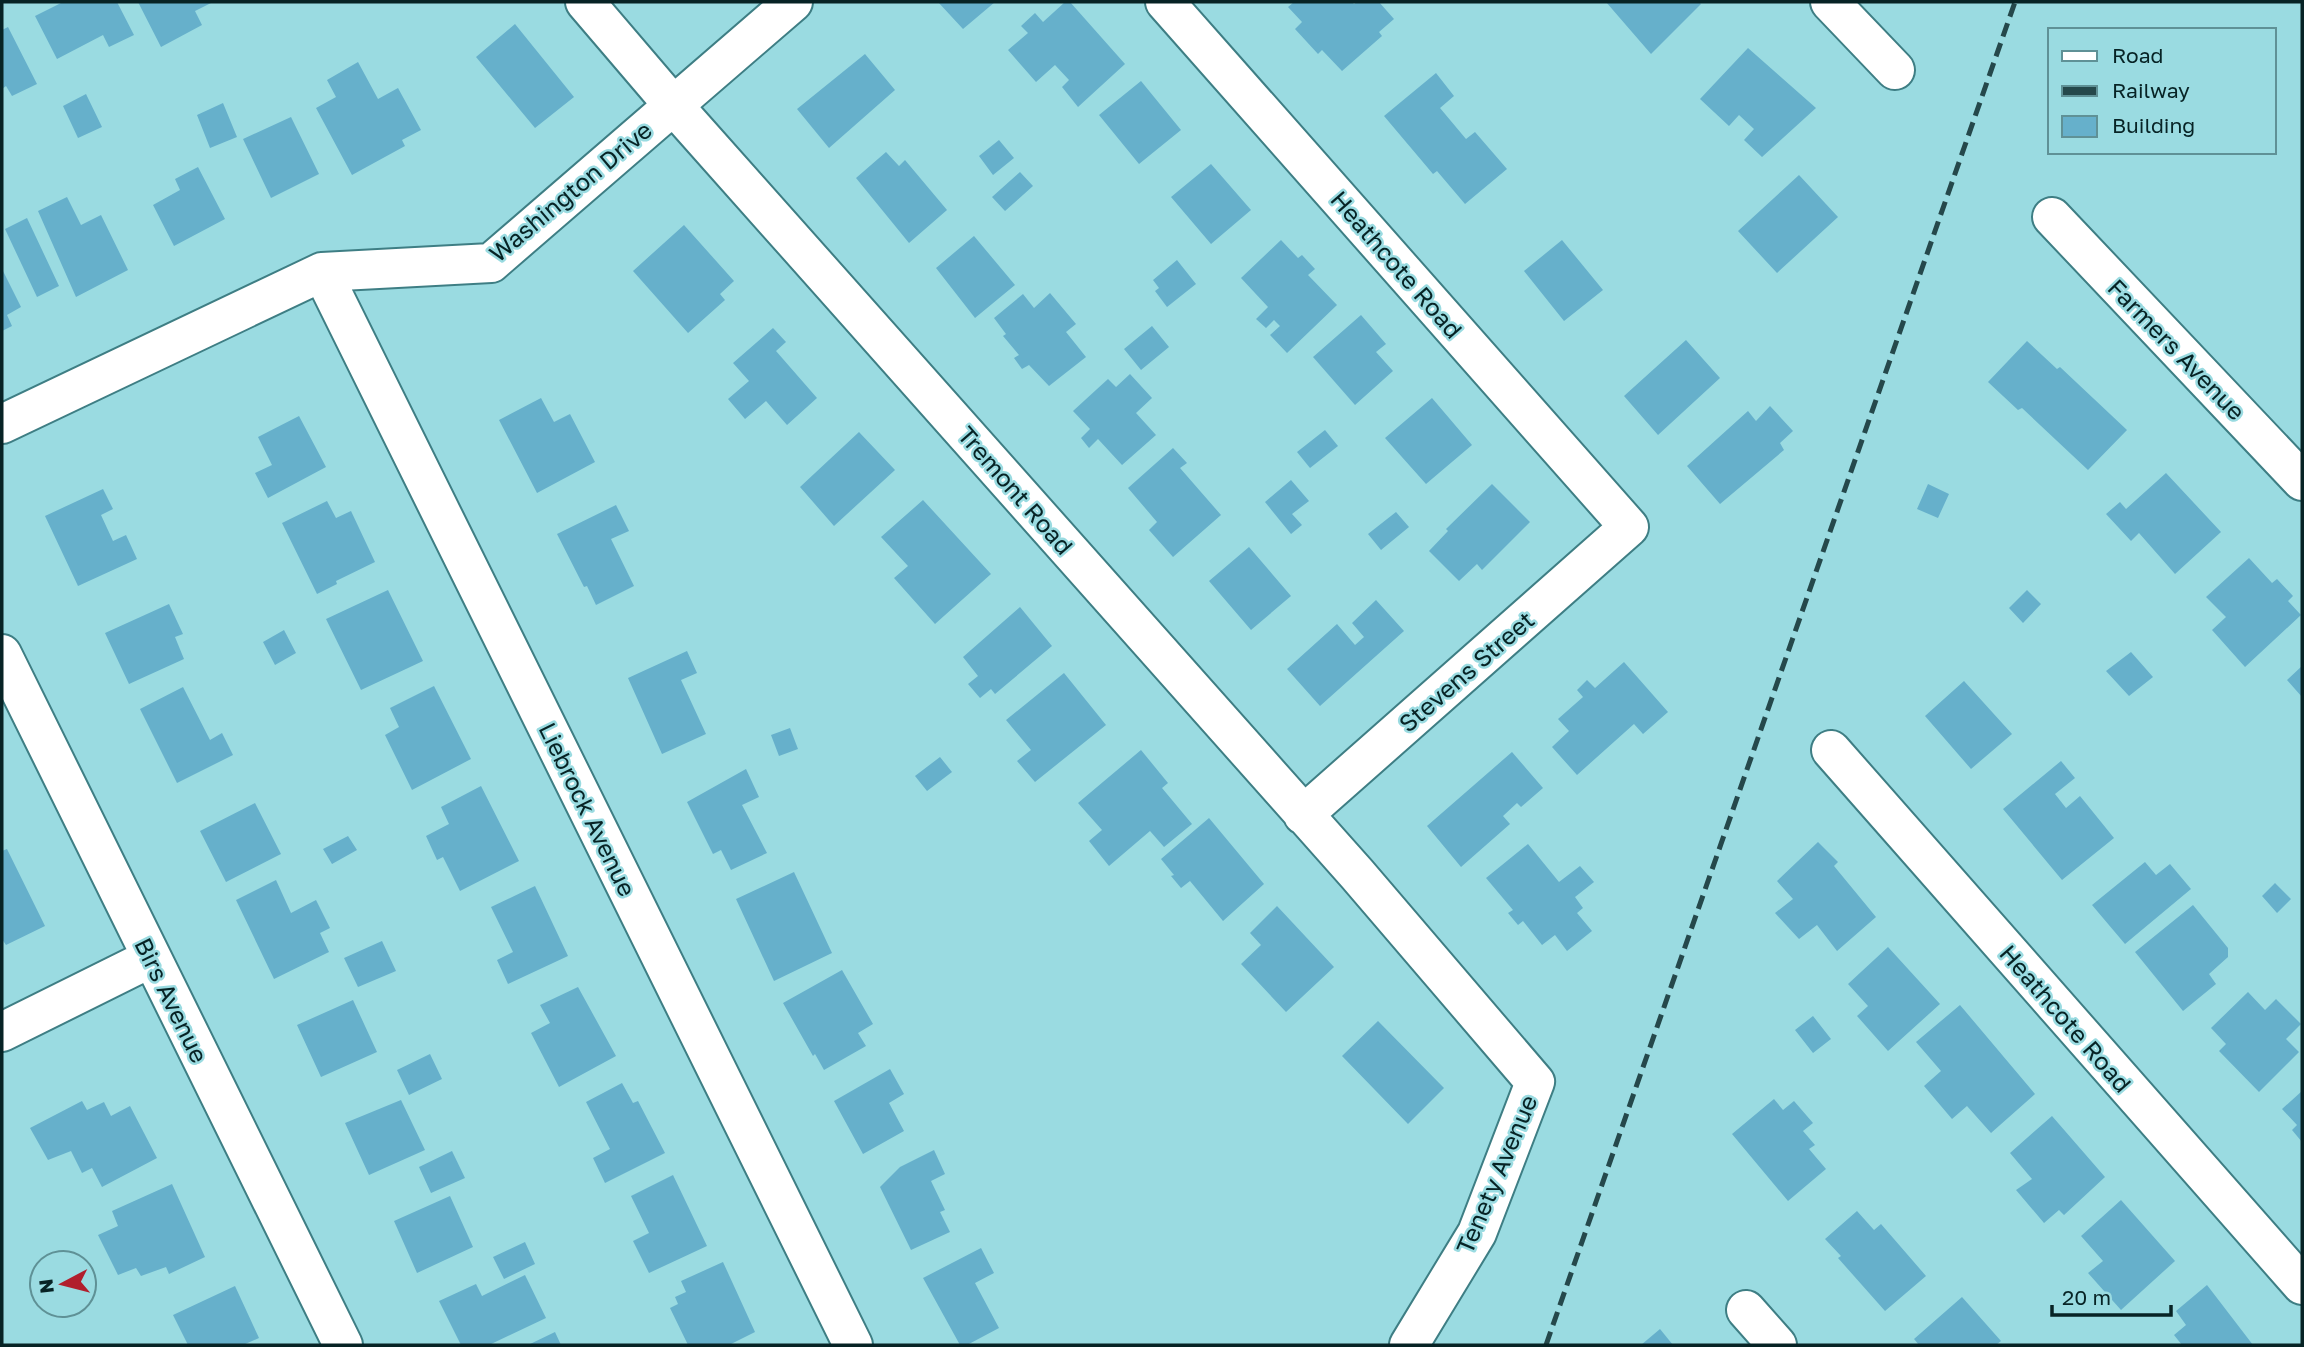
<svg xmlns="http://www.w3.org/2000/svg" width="2304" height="1347" font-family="'Golos Text',sans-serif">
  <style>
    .building { fill: #66b0cb }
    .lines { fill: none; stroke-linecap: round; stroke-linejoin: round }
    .street-casing { stroke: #3e7e84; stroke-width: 42 }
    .street { stroke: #fff; stroke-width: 38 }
    .rail { stroke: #25484b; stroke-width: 5; stroke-dasharray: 14 7; stroke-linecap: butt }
    .labels { text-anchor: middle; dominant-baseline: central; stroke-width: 5; stroke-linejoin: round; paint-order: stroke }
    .street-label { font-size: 24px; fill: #072325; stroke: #9adbe1 }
  </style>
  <rect width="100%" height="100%" fill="#9adbe1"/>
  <path class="building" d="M 63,2 L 117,2 L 134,35 L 109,47 L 103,35 L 57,59 L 35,16 Z
    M 138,2 L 213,2 L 195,11 L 202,25 L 161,47 Z
    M 938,2 L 995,2 L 963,29 Z
    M 1065,2 L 1070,2 L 1125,64 L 1078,107 L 1062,87 L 1069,80 L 1055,65 L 1036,82 L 1008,50 L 1028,33 L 1021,26 L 1035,13 L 1043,22 Z
    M 1294,2 L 1352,2 L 1354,4 L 1357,2 L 1379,2 L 1394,19 L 1379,32 L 1382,36 L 1342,71 L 1322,50 L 1318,54 L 1295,29 L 1302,22 L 1288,7 Z
    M 1606,2 L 1699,2 L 1701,4 L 1651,54 Z
    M 515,24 L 574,97 L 535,128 L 476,57 Z
    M 8,27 L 37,84 L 12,96 L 6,86 L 2,89 L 2,30 Z
    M 1748,48 L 1816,108 L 1762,157 L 1744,140 L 1754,129 L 1739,115 L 1729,126 L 1700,99 Z
    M 865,54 L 895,90 L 829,148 L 797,109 Z
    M 358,62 L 378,99 L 398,88 L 421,130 L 402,140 L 405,146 L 352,175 L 316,108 L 336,97 L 327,80 Z
    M 1436,73 L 1454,96 L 1440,108 L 1466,139 L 1475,132 L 1507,169 L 1465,204 L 1437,171 L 1433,174 L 1384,116 Z
    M 1141,81 L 1181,130 L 1139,164 L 1099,115 Z
    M 86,94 L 102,127 L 78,138 L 63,106 Z
    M 223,103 L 237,137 L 210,148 L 197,115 Z
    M 291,117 L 319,174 L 271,198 L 243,139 Z
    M 999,140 L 1014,158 L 993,175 L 979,156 Z
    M 886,152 L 899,166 L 905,160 L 947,210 L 909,243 L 856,178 Z
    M 1211,164 L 1251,210 L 1211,244 L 1171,197 Z
    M 198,167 L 225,219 L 174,246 L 153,205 L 180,190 L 175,179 Z
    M 1020,172 L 1033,186 L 1005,211 L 992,197 Z
    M 1799,175 L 1838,217 L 1777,273 L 1738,231 Z
    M 67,197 L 81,225 L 101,215 L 128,270 L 76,297 L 38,211 Z
    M 27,218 L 59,286 L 37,297 L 5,229 Z
    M 684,225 L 734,281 L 720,294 L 725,300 L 688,333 L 633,271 Z
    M 974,236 L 1015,285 L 975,318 L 936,268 Z
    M 1281,240 L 1298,258 L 1302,255 L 1315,269 L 1308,275 L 1337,305 L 1287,353 L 1270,335 L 1280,326 L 1274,320 L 1266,328 L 1256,319 L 1268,307 L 1241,278 Z
    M 1562,240 L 1603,290 L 1564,321 L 1524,271 Z
    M 1177,260 L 1196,284 L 1167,307 L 1155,291 L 1159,288 L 1153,280 Z
    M 2,269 L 21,307 L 7,315 L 12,326 L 2,331 Z
    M 1050,293 L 1076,324 L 1066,332 L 1086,357 L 1049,386 L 1029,365 L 1022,369 L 1014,358 L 1019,355 L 1003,336 L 1006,334 L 994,318 L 1023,294 L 1034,308 Z
    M 1361,315 L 1386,344 L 1376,352 L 1393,371 L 1355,405 L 1313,357 Z
    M 1152,326 L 1169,347 L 1141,370 L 1124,349 Z
    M 773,328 L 786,342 L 776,351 L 817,398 L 787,425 L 766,401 L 745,419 L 728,399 L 749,381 L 733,363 Z
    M 1686,340 L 1720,378 L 1658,435 L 1624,396 Z
    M 2027,341 L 2057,369 L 2060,367 L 2127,430 L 2088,470 L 2022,408 L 2018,410 L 1988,382 Z
    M 1130,374 L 1152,398 L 1136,413 L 1156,435 L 1122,465 L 1098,439 L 1089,448 L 1081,438 L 1090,429 L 1073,411 L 1108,379 L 1116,387 Z
    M 541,398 L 554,422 L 570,414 L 595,462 L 537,493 L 499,420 Z
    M 1432,398 L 1472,445 L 1426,484 L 1385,438 Z
    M 1770,406 L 1793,431 L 1780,443 L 1784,450 L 1720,504 L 1687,466 L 1748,411 L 1756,421 Z
    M 299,416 L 326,467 L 268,498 L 255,473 L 272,465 L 258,437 Z
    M 1325,430 L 1338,446 L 1310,468 L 1297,452 Z
    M 859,432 L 895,470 L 834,526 L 800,487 Z
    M 1173,448 L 1187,463 L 1180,468 L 1221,515 L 1173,557 L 1149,530 L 1157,522 L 1128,488 Z
    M 2166,473 L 2221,532 L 2175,574 L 2139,533 L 2131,541 L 2106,514 L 2120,502 L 2126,509 Z
    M 1291,480 L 1309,501 L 1292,514 L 1302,525 L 1291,534 L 1265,502 Z
    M 1492,484 L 1530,522 L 1482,570 L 1477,564 L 1459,581 L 1429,551 L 1448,531 L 1446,529 Z
    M 1928,484 L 1949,494 L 1938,518 L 1917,509 Z
    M 103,489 L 113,509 L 101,515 L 113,541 L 126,535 L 137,559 L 78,586 L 45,516 Z
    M 923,500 L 991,574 L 935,624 L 894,578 L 908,566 L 881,537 Z
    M 327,501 L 336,518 L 351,511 L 375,562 L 336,581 L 337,584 L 317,594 L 282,523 Z
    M 616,505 L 629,531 L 611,539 L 634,586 L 596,605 L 587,586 L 584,587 L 557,534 Z
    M 1396,512 L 1409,527 L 1381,550 L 1368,534 Z
    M 1249,547 L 1291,596 L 1251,630 L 1209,581 Z
    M 2249,558 L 2272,583 L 2277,579 L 2293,596 L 2288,601 L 2301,615 L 2245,667 L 2212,630 L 2226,617 L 2206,597 Z
    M 388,590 L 423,661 L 361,690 L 326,619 Z
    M 2027,590 L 2041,604 L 2023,623 L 2009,608 Z
    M 1376,600 L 1404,631 L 1320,706 L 1287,669 L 1337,624 L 1355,645 L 1364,637 L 1352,623 Z
    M 169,604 L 183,634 L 175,637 L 184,659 L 129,684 L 105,633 Z
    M 1020,607 L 1052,646 L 995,694 L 991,689 L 980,698 L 968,684 L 978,676 L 963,657 Z
    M 284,630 L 296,653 L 275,665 L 263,642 Z
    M 687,651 L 697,673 L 681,680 L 706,734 L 662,754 L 628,678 Z
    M 2131,652 L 2153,677 L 2129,696 L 2106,671 Z
    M 1624,662 L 1668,712 L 1643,734 L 1634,724 L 1577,775 L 1552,747 L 1569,731 L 1558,719 L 1583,697 L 1577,690 L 1587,680 L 1595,688 Z
    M 2302,666 L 2302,697 L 2287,680 Z
    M 1064,673 L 1106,725 L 1035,782 L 1017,761 L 1031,750 L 1006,720 Z
    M 1964,681 L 2012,734 L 1971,769 L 1925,716 Z
    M 434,686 L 471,759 L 412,790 L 385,735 L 399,727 L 390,708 Z
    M 183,687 L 210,740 L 222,733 L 233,755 L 177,783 L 140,709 Z
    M 790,728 L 798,749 L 779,756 L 771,735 Z
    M 1141,750 L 1168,783 L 1162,788 L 1192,824 L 1164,847 L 1150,831 L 1109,866 L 1089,841 L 1102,830 L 1078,803 Z
    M 1512,752 L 1543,788 L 1521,807 L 1517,803 L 1503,816 L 1510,824 L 1461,867 L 1427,826 Z
    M 940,757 L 952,772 L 927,791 L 915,776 Z
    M 2061,761 L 2075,778 L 2055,794 L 2066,808 L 2080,796 L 2114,838 L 2062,880 L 2003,809 Z
    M 746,769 L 759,797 L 742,805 L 767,853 L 731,870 L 721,850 L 713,854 L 687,802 Z
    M 481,786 L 519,861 L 460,891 L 443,857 L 437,860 L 426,836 L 449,824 L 441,807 Z
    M 255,803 L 281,854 L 226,882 L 200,831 Z
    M 1209,818 L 1264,884 L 1223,921 L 1190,881 L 1181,888 L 1171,876 L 1174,875 L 1161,859 Z
    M 348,836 L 357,850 L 332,864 L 323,849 Z
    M 1818,842 L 1838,862 L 1834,866 L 1876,917 L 1837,951 L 1817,925 L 1799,939 L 1775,913 L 1793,899 L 1777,881 Z
    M 1528,844 L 1559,882 L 1580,866 L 1594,882 L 1575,897 L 1583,908 L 1577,913 L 1592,931 L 1567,951 L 1555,935 L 1542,945 L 1523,921 L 1518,925 L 1508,913 L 1513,910 L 1486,878 Z
    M 7,849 L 45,926 L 6,945 L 2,939 L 2,851 Z
    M 2145,862 L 2156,875 L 2170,864 L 2191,889 L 2125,944 L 2092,905 Z
    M 794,872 L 832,953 L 774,981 L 736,899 Z
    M 276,880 L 291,913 L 316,900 L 330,928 L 320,933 L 329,952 L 274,979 L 236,900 Z
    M 2275,883 L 2291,899 L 2277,913 L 2262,896 Z
    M 535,886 L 568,956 L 508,984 L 497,960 L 513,952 L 491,907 Z
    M 2193,905 L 2228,948 L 2228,957 L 2209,974 L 2216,984 L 2183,1011 L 2135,952 Z
    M 1277,906 L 1334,967 L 1286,1012 L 1241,964 L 1261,945 L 1250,933 Z
    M 382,941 L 396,971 L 358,987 L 344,958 Z
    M 1888,947 L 1940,1004 L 1888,1051 L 1857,1016 L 1868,1006 L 1848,984 Z
    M 842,970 L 873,1024 L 858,1033 L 866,1046 L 824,1070 L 815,1054 L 813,1056 L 783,1003 Z
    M 578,987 L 616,1056 L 559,1087 L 531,1033 L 550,1023 L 540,1005 Z
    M 2248,992 L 2265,1010 L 2276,999 L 2301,1024 L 2286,1039 L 2299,1052 L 2259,1092 L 2219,1051 L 2226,1044 L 2211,1028 Z
    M 353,1000 L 377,1052 L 321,1077 L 297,1025 Z
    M 1960,1005 L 2035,1094 L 1991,1133 L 1967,1106 L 1952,1119 L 1924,1086 L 1941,1071 L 1916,1042 Z
    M 1813,1016 L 1831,1039 L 1813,1053 L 1795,1030 Z
    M 1378,1021 L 1444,1088 L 1408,1124 L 1342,1056 Z
    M 430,1054 L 442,1079 L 409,1095 L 397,1070 Z
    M 890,1069 L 904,1094 L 889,1103 L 904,1131 L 863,1154 L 834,1101 Z
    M 622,1083 L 633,1103 L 638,1101 L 665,1153 L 605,1183 L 593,1158 L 610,1149 L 586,1102 Z
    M 2302,1091 L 2302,1142 L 2292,1130 L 2297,1125 L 2282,1109 Z
    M 1774,1099 L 1783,1110 L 1794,1101 L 1813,1123 L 1803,1131 L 1815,1145 L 1809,1149 L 1826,1169 L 1788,1201 L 1732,1134 Z
    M 401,1100 L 425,1150 L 369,1175 L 345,1123 Z
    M 82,1101 L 87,1110 L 104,1102 L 111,1116 L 130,1106 L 157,1158 L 102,1187 L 92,1168 L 82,1173 L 71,1151 L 48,1160 L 30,1128 Z
    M 2052,1116 L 2105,1177 L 2064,1215 L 2059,1210 L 2044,1223 L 2016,1190 L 2032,1179 L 2010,1153 Z
    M 934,1150 L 945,1174 L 931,1181 L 945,1210 L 940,1212 L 950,1232 L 911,1250 L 880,1187 L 900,1167 Z
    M 452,1151 L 465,1178 L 431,1193 L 419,1167 Z
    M 673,1175 L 707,1246 L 649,1273 L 633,1241 L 649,1233 L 631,1196 Z
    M 172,1184 L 205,1257 L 169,1274 L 166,1267 L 141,1276 L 136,1268 L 118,1275 L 98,1235 L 118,1226 L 112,1211 Z
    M 450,1196 L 473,1247 L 417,1273 L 394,1221 Z
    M 2121,1200 L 2175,1261 L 2121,1310 L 2088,1273 L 2103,1261 L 2081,1236 Z
    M 1857,1211 L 1874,1230 L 1881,1224 L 1926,1276 L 1885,1311 L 1838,1258 L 1841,1256 L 1825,1239 Z
    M 525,1242 L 535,1264 L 504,1279 L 493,1257 Z
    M 981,1248 L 994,1273 L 975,1283 L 999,1328 L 967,1345 L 960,1345 L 923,1278 Z
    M 723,1262 L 755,1332 L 729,1345 L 688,1345 L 670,1308 L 678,1304 L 675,1297 L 686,1292 L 681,1281 Z
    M 525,1275 L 546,1318 L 489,1345 L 461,1345 L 439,1301 L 476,1284 L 482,1296 Z
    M 2207,1285 L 2253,1345 L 2182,1345 L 2174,1335 L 2186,1325 L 2176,1311 Z
    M 235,1286 L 259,1338 L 243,1345 L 188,1345 L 173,1315 Z
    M 1962,1297 L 2001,1341 L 1996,1345 L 1919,1345 L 1914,1339 Z
    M 1660,1329 L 1673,1345 L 1641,1345 Z
    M 555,1332 L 561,1345 L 528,1345 Z"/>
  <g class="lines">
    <g class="street-casing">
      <path id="street" d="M 585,2 L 673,105 L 1357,874 L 1535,1082 L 1477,1233 L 1409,1345
        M 1165,2 L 1629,527 L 1303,815
        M 1830,2 L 1895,70
        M 2052,217 L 2302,481
        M 322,272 L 853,1345
        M 2,424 L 322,272 L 491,263 L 793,2
        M 2,654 L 343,1345
        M 1831,750 L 2302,1285
        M 2,1032 L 151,958
        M 1746,1310 L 1777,1345"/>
    </g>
    <use href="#street" class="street"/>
    <path class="rail" d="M 1546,1345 L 2015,2"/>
  </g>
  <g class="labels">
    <g class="street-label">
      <text transform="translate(570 191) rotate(-40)">Washington Drive</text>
      <text transform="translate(1397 264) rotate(49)">Heathcote Road</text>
      <text transform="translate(2177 349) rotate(46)">Farmers Avenue</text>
      <text transform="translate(1016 490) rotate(49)">Tremont Road</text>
      <text transform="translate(1466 671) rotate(-41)">Stevens Street</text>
      <text transform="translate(588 809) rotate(64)">Liebrock Avenue</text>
      <text transform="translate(172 1000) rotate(64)">Birs Avenue</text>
      <text transform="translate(2066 1018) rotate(49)">Heathcote Road</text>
      <text transform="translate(1496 1174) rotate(-67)">Tenety Avenue</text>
    </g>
  </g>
  <rect width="2304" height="1347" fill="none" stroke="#072325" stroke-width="7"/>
  <rect x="2048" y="28" width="228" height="126" fill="#9adbe1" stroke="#5f9196" stroke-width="2"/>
  <rect x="2062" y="51" width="35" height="10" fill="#ffffff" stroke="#5f9196" stroke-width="2"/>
  <text x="2112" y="63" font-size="21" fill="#072325">Road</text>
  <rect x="2062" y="86" width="35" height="10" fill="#25484b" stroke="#5f9196" stroke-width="2"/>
  <text x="2112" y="98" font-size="21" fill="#072325">Railway</text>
  <rect x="2062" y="116" width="35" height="21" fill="#66b0cb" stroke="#5f9196" stroke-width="2"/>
  <text x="2112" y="133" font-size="21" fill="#072325">Building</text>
  <g transform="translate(63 1284) rotate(263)"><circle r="33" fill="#9adbe1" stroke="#5f9196" stroke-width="2"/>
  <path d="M0-5L12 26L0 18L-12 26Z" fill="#b11f2d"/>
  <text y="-10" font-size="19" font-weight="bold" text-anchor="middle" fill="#072325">N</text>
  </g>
  <path d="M2052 1305v10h119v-10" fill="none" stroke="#072325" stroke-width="3.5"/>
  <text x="2062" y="1305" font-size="21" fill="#072325" stroke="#9adbe1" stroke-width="5" paint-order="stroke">20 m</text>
</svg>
